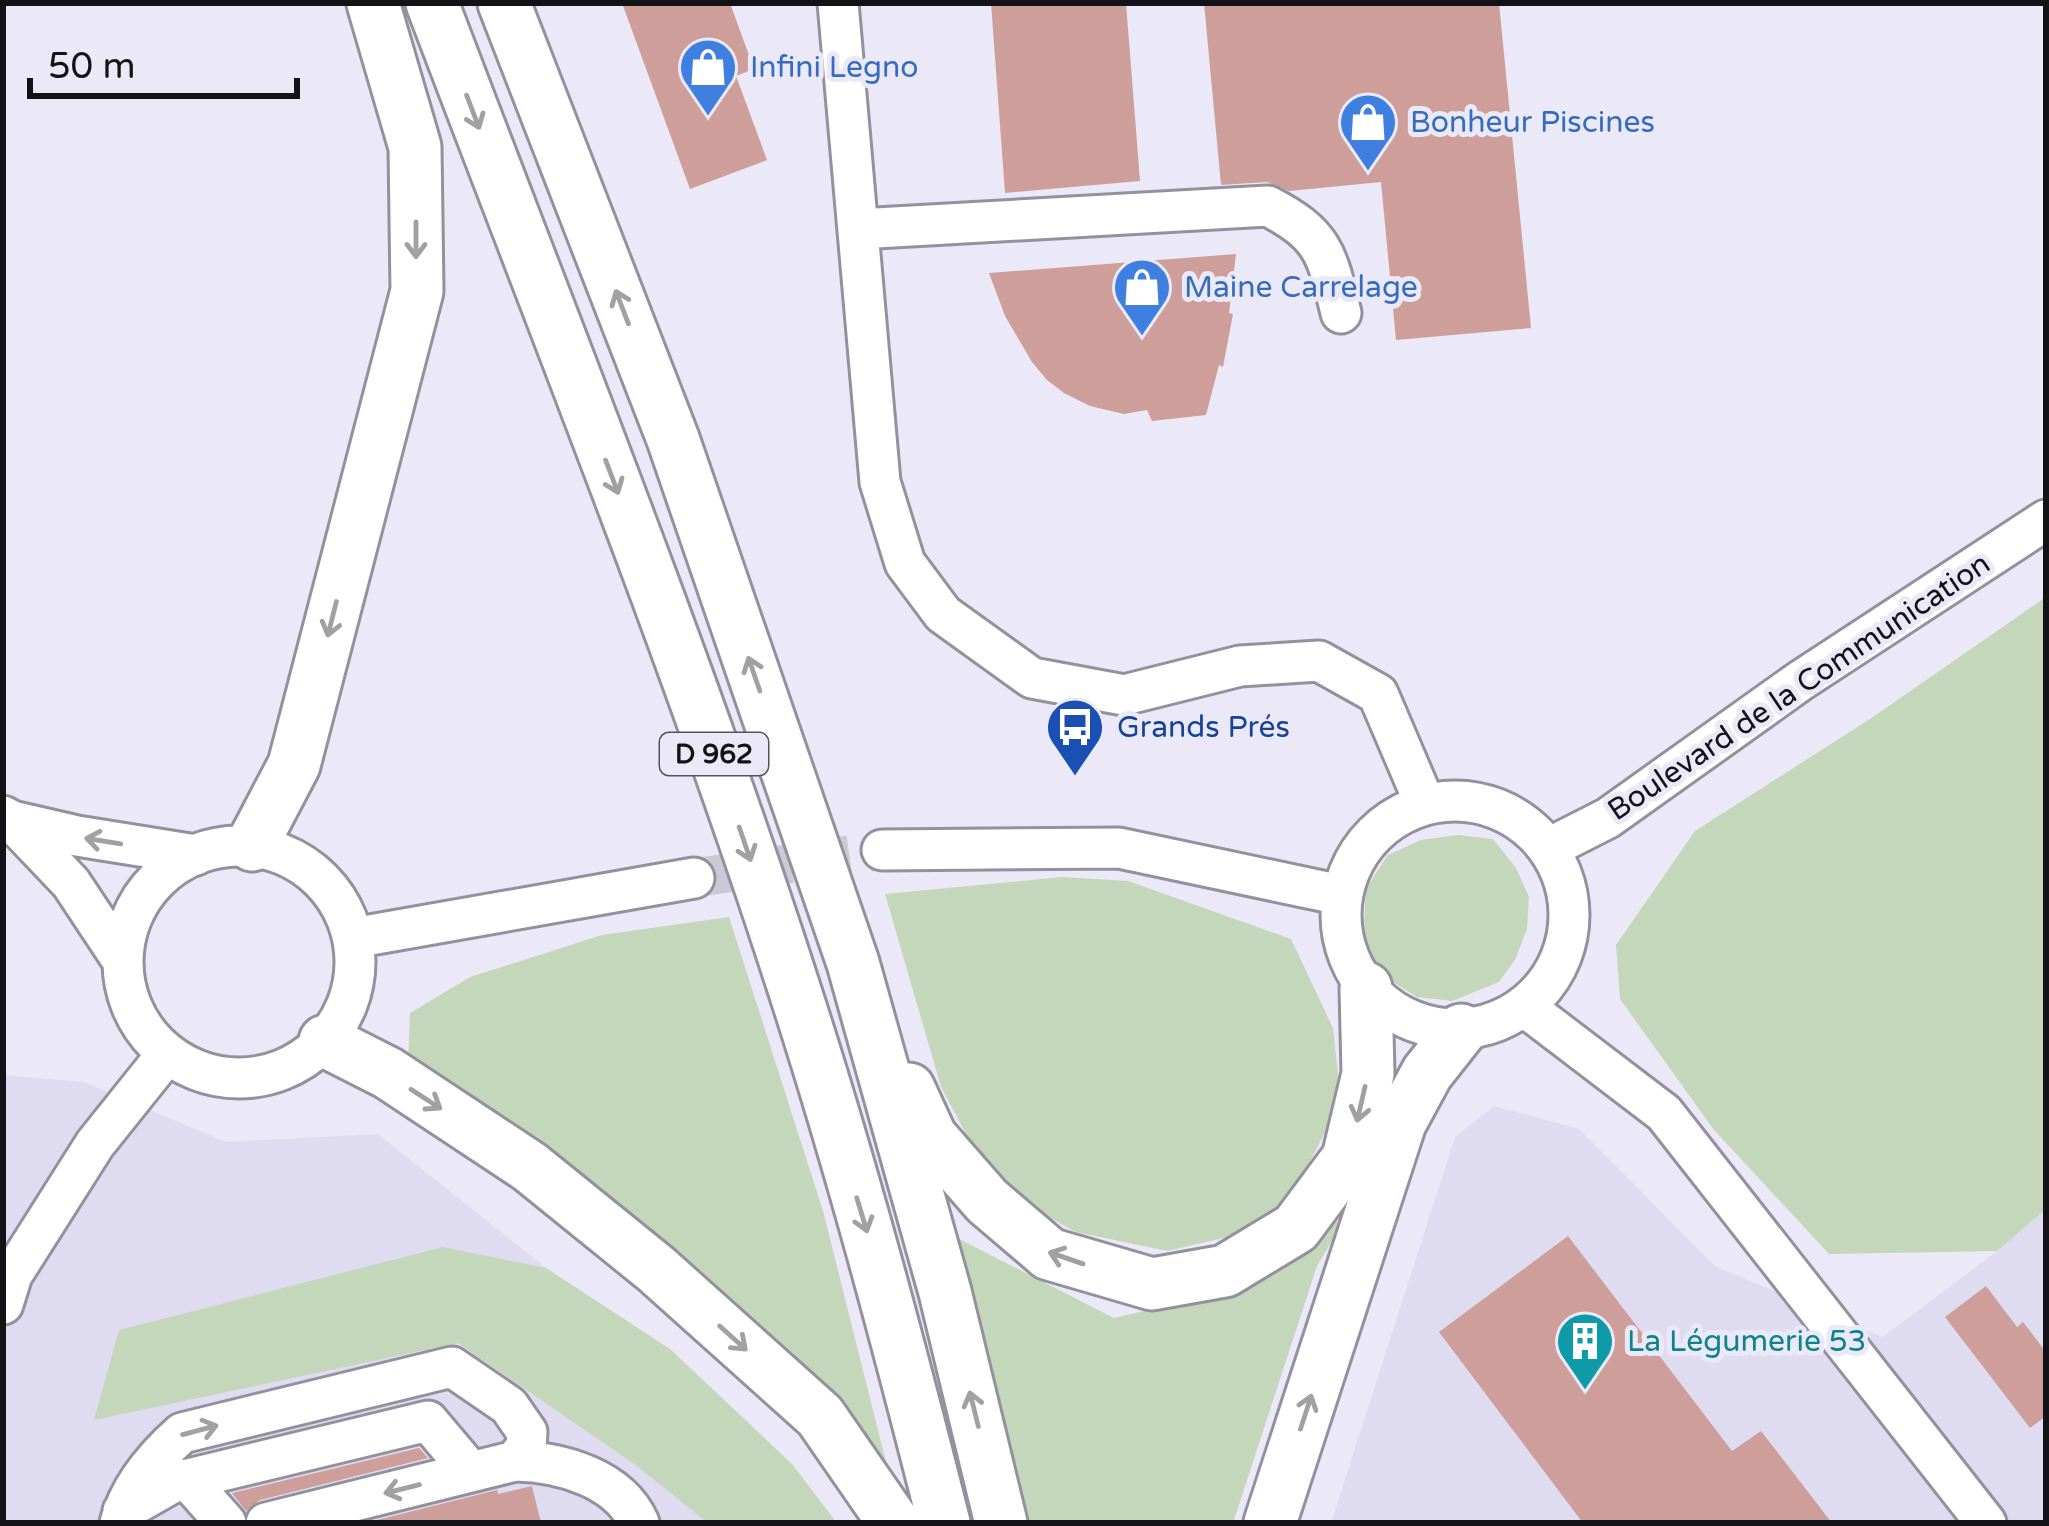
<svg xmlns="http://www.w3.org/2000/svg" width="2049" height="1526" font-family="'Varela Round',sans-serif">
  <style>
    .built { fill: #dfdcf1 }
    .green { fill: #c4d7bb }
    .building { fill: #ce9e9a }
    .lines { fill: none; stroke-linecap: round; stroke-linejoin: round }
    .minor-tunnel { stroke: #cbc9d5; stroke-width: 39; stroke-dasharray: 39 20; stroke-linecap: butt }
    .minor-casing { stroke: #93919e; stroke-width: 45 }
    .major-casing { stroke: #93919e; stroke-width: 57 }
    .minor { stroke: #fff; stroke-width: 39 }
    .major { stroke: #fff; stroke-width: 51 }
    .oneway { stroke: #a1a0a2 }
    .labels { text-anchor: middle; dominant-baseline: central; stroke-width: 10; stroke-linejoin: round; paint-order: stroke }
    .shield { fill: #ebe9f7; stroke: #54525a; stroke-width: 3 }
    .shield-label { font-size: 27px; font-weight: bold; fill: #131217 }
    .shop-label { font-size: 30px; fill: #366cbe; stroke: #ebe9f7; text-anchor: start }
    .street-label { font-size: 30px; fill: #131217; stroke: #ebe9f7 }
    .transit-label { font-size: 30px; fill: #164399; stroke: #ebe9f7; text-anchor: start }
    .culture-label { font-size: 30px; fill: #0d838f; stroke: #ebe9f7; text-anchor: start }
  </style>
  <rect width="100%" height="100%" fill="#ebe9f7"/>
  <path class="built" d="M 3,1075 L 84,1082 L 226,1142 L 378,1134 L 792,1464 L 831,1523 L 3,1523 Z
    M 1494,1106 L 1579,1129 L 1715,1266 L 1883,1337 L 1997,1251 L 2046,1209 L 2046,1523 L 1331,1523 L 1455,1137 Z"/>
  <path class="green" d="M 2046,597 L 2046,1209 L 1997,1251 L 1829,1254 L 1714,1130 L 1620,999 L 1616,945 L 1695,831 L 1870,719 Z
    M 1458,835 L 1493,839 L 1516,868 L 1529,897 L 1527,929 L 1515,960 L 1499,982 L 1452,1001 L 1417,997 L 1385,977 L 1366,948 L 1364,921 L 1366,888 L 1388,855 L 1421,840 Z
    M 1062,877 L 1128,881 L 1291,939 L 1333,1028 L 1341,1101 L 1302,1177 L 1259,1230 L 1167,1251 L 1076,1232 L 995,1188 L 941,1087 L 885,894 Z
    M 729,917 L 823,1211 L 893,1490 L 408,1066 L 410,1013 L 470,977 L 602,935 Z
    M 1350,1211 L 1317,1266 L 1233,1523 L 1028,1523 L 959,1239 L 1114,1318 L 1196,1299 L 1273,1272 Z
    M 443,1247 L 546,1268 L 670,1349 L 792,1464 L 837,1523 L 708,1523 L 637,1466 L 458,1343 L 94,1420 L 119,1330 Z"/>
  <path class="building" d="M 622,3 L 730,3 L 754,69 L 736,76 L 767,160 L 690,189 Z
    M 991,3 L 1126,3 L 1140,181 L 1005,193 Z
    M 1204,3 L 1499,3 L 1531,328 L 1396,340 L 1381,182 L 1289,191 L 1267,182 L 1221,185 Z
    M 1236,254 L 1229,313 L 1233,314 L 1223,367 L 1219,365 L 1206,415 L 1152,421 L 1147,410 L 1124,414 L 1090,406 L 1064,393 L 1047,380 L 1032,362 L 1005,316 L 989,273 Z
    M 1568,1236 L 1732,1451 L 1761,1431 L 1832,1523 L 1583,1523 L 1439,1332 Z
    M 1986,1286 L 2017,1327 L 2023,1322 L 2046,1352 L 2046,1416 L 2030,1428 L 1945,1317 Z
    M 419,1448 L 428,1458 L 260,1500 L 246,1511 L 232,1493 Z
    M 532,1486 L 541,1523 L 365,1523 L 497,1490 L 498,1494 Z"/>
  <g class="lines">
    <path class="minor-tunnel" d="M 694,878 L 882,850"/>
    <g class="minor-casing">
      <path id="minor" d="M 838,3 L 880,482 L 905,563 L 943,614 L 1032,678 L 1124,695 L 1240,666 L 1319,661 L 1378,694 L 1425,804
        M 858,229 L 1268,206 C 1324,235 1327,254 1341,313
        M1341 915a114 114 0 1 1 228 0a114 114 0 1 1-228 0Z
        M 3,816 L 12,821 L 71,883 L 122,960
        M 12,821 L 77,836 L 196,855
        M123 962a116 116 0 1 1 232 0a116 116 0 1 1-232 0Z
        M 1549,848 L 1608,818 L 1800,681 L 2046,520
        M 882,850 L 1119,848 L 1341,895
        M 353,938 L 694,878
        M 1525,1007 L 1664,1113 L 1986,1523
        M 3,1304 L 12,1275 L 95,1144 L 167,1054
        M 187,1479 L 226,1523
        M 123,1511 L 172,1483 L 428,1421 L 471,1472
        M 120,1523 C 129,1487 155,1457 182,1433 L 452,1367 L 509,1406 L 527,1432 L 526,1447 L 515,1461
        M 266,1523 L 515,1461 C 561,1462 619,1478 639,1523"/>
    </g>
    <g class="major-casing">
      <path id="major" d="M 432,3 C 555,328 685,651 792,982 C 850,1160 898,1341 944,1523
        M 504,3 L 673,439 L 853,963 L 945,1292 L 1001,1523
        M 252,845 L 294,765 L 417,291 L 415,147 L 373,3
        M 325,1041 L 388,1073 L 530,1167 L 656,1269 L 820,1416 L 894,1523
        M 909,1089 L 931,1137 L 987,1201 L 1049,1254 L 1152,1284 L 1225,1271 L 1296,1228 L 1348,1158 L 1368,1074 L 1366,988
        M 1270,1523 L 1400,1123 L 1427,1073 L 1461,1030"/>
    </g>
    <use href="#minor" class="minor"/>
    <use href="#major" class="major"/>
  </g>
  <defs><path id="oneway-shaft" d="M-6 0H5M1.5-3L5.5 0L1.5 3" fill="none" stroke-width="1.6" stroke-linecap="round" stroke-linejoin="round" transform="scale(3)"/></defs>
  <g class="oneway">
    <use href="#oneway-shaft" transform="translate(473 112) rotate(69)"/>
    <use href="#oneway-shaft" transform="translate(416 240) rotate(90)"/>
    <use href="#oneway-shaft" transform="translate(622 307) rotate(-111)"/>
    <use href="#oneway-shaft" transform="translate(612 477) rotate(69)"/>
    <use href="#oneway-shaft" transform="translate(332 619) rotate(104)"/>
    <use href="#oneway-shaft" transform="translate(754 674) rotate(-109)"/>
    <use href="#oneway-shaft" transform="translate(103 841) rotate(-171)"/>
    <use href="#oneway-shaft" transform="translate(745 844) rotate(71)"/>
    <use href="#oneway-shaft" transform="translate(426 1099) rotate(33)"/>
    <use href="#oneway-shaft" transform="translate(1361 1104) rotate(103)"/>
    <use href="#oneway-shaft" transform="translate(862 1215) rotate(73)"/>
    <use href="#oneway-shaft" transform="translate(1066 1258) rotate(-161)"/>
    <use href="#oneway-shaft" transform="translate(733 1338) rotate(42)"/>
    <use href="#oneway-shaft" transform="translate(974 1409) rotate(-104)"/>
    <use href="#oneway-shaft" transform="translate(1306 1412) rotate(-72)"/>
    <use href="#oneway-shaft" transform="translate(200 1430) rotate(-15)"/>
    <use href="#oneway-shaft" transform="translate(402 1489) rotate(166)"/>
  </g>
  <defs>
    <g id="shop-pin" transform="scale(3)"><path d="M0 17L-7.5 6A9.5 9.5 0 1 1 7.5 6Z" fill="#3f7fe0" stroke="#ebe9f7"/><path d="M-5-2.5h2.3a2.7 3.5 0 0 1 5.4 0H5L5.5 6h-11ZM-1.5-2.5h3a1.5 2.3 0 0 0-3 0Z" fill="#fff"/></g>
    <g id="bus-pin" transform="scale(3)"><path d="M0 17L-7.5 6A9.5 9.5 0 1 1 7.5 6Z" fill="#1a4fb4" stroke="#ebe9f7"/><path d="M-5-6H5V4H4V6H2V4H-2V6H-4V4H-5ZM-3.5-4V0h7V-4ZM-3.5 1.2v1.5H-2V1.2ZM2 1.2v1.5H3.5V1.2Z" fill="#fff"/></g>
    <g id="building-pin" transform="scale(3)"><path d="M0 17L-7.5 6A9.5 9.5 0 1 1 7.5 6Z" fill="#0f9aa8" stroke="#ebe9f7"/><path d="M-4-6H4V6H1V3H-1V6H-4ZM-2.5-4.3h1.7v1.8h-1.7ZM.8-4.3h1.7v1.8H.8ZM-2.5-1h1.7V.8h-1.7ZM.8-1h1.7V.8H.8Z" fill="#fff"/></g>
  </defs>
  <g fill-rule="evenodd">
    <use href="#shop-pin" x="708" y="67"/>
    <use href="#shop-pin" x="1368" y="122"/>
    <use href="#shop-pin" x="1142" y="287"/>
    <use href="#bus-pin" x="1075" y="727"/>
    <use href="#building-pin" x="1585" y="1341"/>
  </g>
  <g class="labels">
    <rect class="shield" x="660" y="733" width="108" height="42" rx="9"/>
    <g class="shield-label">
      <text x="714" y="754">D 962</text>
    </g>
    <g class="shop-label">
      <text x="750" y="67">Infini Legno</text>
      <text x="1410" y="122">Bonheur Piscines</text>
      <text x="1184" y="287">Maine Carrelage</text>
    </g>
    <g class="street-label">
      <text transform="translate(1799 687) rotate(-34)">Boulevard de la Communication</text>
    </g>
    <g class="transit-label">
      <text x="1117" y="727">Grands Prés</text>
    </g>
    <g class="culture-label">
      <text x="1627" y="1341">La Légumerie 53</text>
    </g>
  </g>
  <rect width="2049" height="1526" fill="none" stroke="#131217" stroke-width="12"/>
  <path d="M30 78v18h267v-18" fill="none" stroke="#131217" stroke-width="6"/>
  <text x="48" y="78" font-size="36" fill="#131217" stroke="#ebe9f7" stroke-width="9" paint-order="stroke">50 m</text>
</svg>
